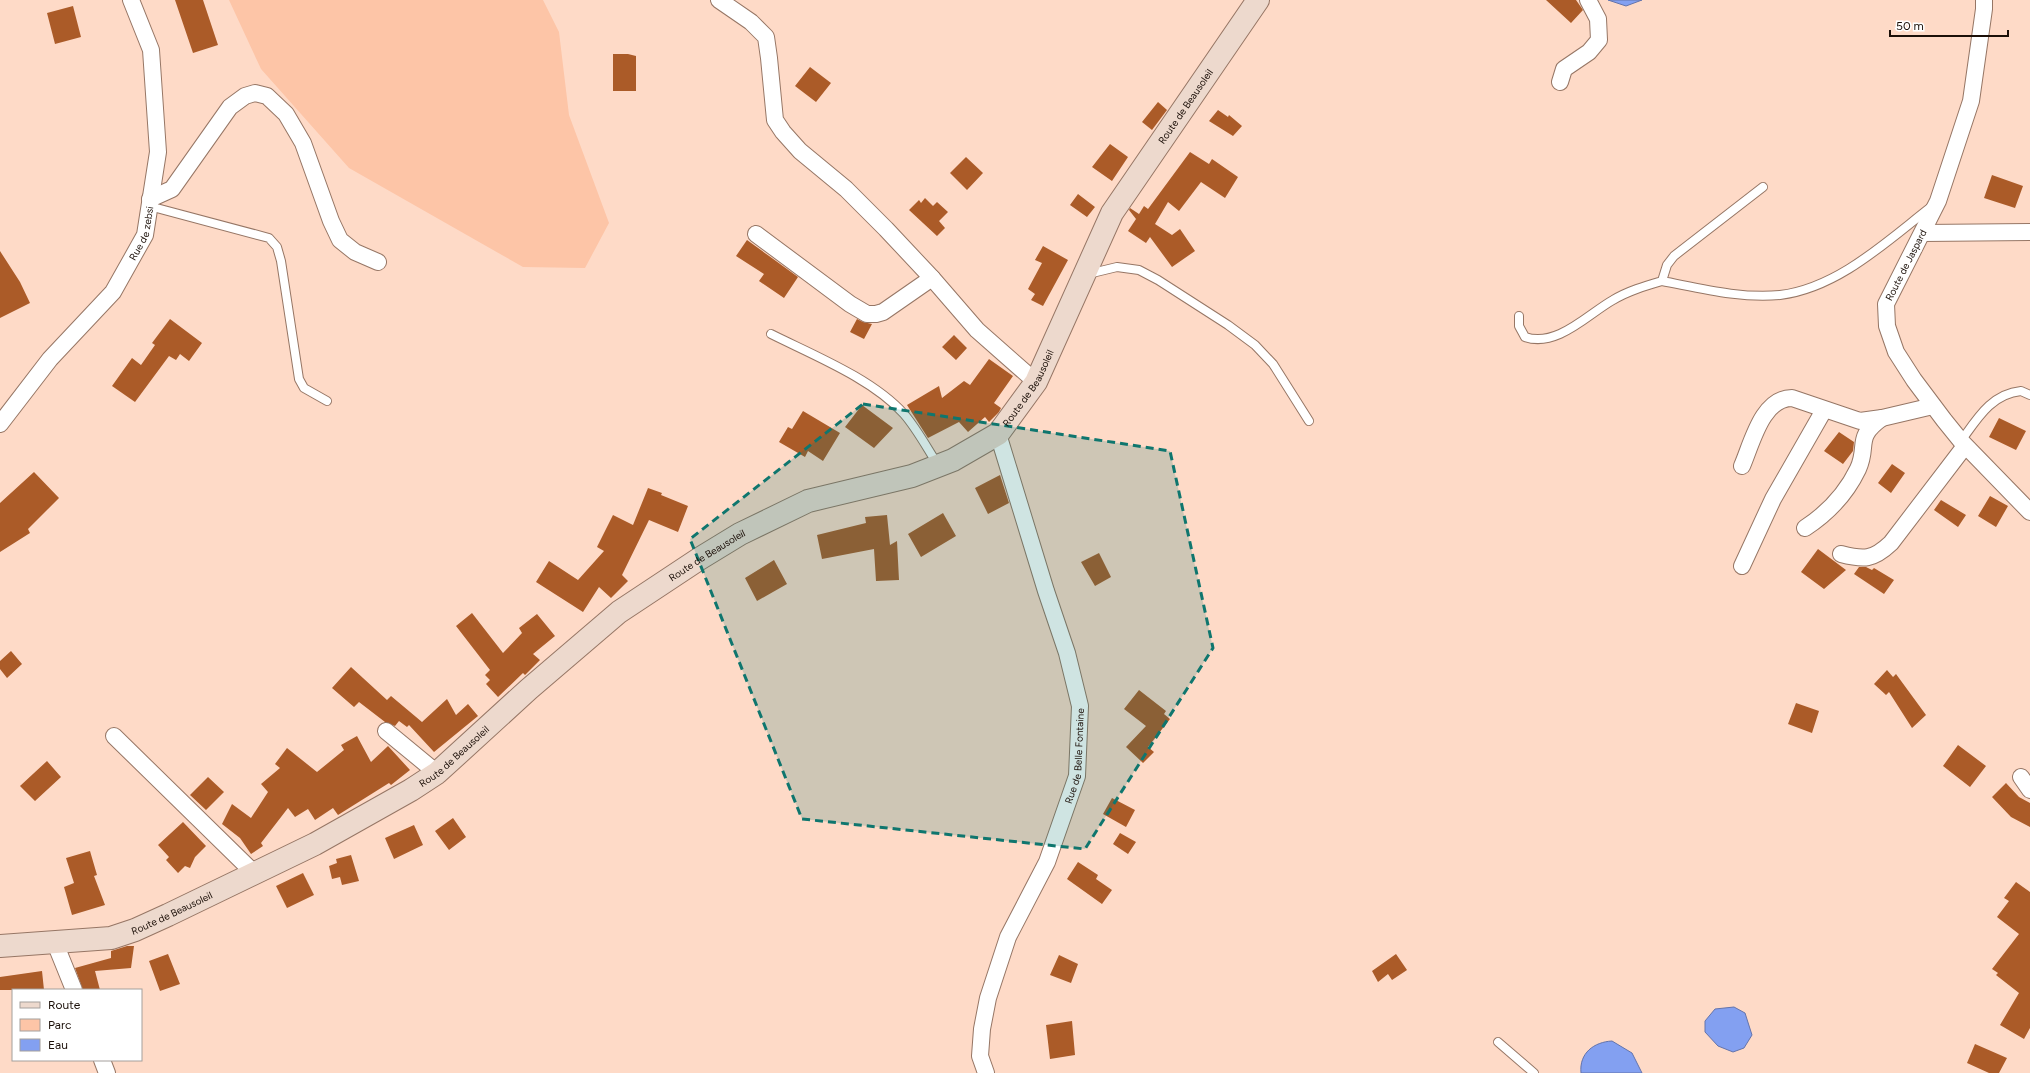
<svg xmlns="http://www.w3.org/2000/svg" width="2030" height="1073" font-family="Figtree,sans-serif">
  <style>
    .green { fill: #fdc5a7 }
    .water { fill: #83a0f1; stroke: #6474ab }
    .building { fill: #ab5b28 }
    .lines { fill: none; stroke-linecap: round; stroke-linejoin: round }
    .lane-casing { stroke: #967665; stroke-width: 10 }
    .street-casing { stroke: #967665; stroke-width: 18 }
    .secondary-casing { stroke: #967665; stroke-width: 24 }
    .lane { stroke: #fff; stroke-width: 8 }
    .street { stroke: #fff; stroke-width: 16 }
    .secondary { stroke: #edd9cd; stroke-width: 22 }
    .marked { fill: #0f766e; fill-opacity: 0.2; stroke: #0f766e; stroke-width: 3; stroke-dasharray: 8 5; stroke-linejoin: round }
    .labels { text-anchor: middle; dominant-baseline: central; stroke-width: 4; stroke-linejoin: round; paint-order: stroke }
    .street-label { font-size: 10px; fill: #1b0f08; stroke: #fff }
  </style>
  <rect width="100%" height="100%" fill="#fedac7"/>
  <path class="green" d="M 229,0 L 543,0 L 559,32 L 569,115 L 609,223 L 585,268 L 523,267 L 349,168 L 261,69 Z"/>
  <path class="water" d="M 1608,0 L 1642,0 L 1626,6 Z
    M 1734,1007 L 1745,1013 L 1752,1035 L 1744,1048 L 1733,1052 L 1718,1046 L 1705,1032 L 1705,1021 L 1715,1009 Z
    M 1612,1041 L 1632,1053 L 1642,1073 L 1581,1073 C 1579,1053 1594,1042 1612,1041 Z"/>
  <path class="building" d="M 175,0 L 203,0 L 218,45 L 193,53 Z
    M 1546,0 L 1576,0 L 1583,10 L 1571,23 Z
    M 73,6 L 81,37 L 55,44 L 47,13 Z
    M 613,54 L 628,54 L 636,56 L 636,91 L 613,91 Z
    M 810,67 L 831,83 L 816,102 L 795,86 Z
    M 1158,102 L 1167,110 L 1152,130 L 1142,122 Z
    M 1218,110 L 1228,117 L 1229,115 L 1242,126 L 1233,136 L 1209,121 Z
    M 1110,144 L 1128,157 L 1112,181 L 1092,167 Z
    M 1190,152 L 1209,164 L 1212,159 L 1238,177 L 1225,198 L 1201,182 L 1179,211 L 1168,202 L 1155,224 L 1172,235 L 1180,229 L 1195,251 L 1172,267 L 1150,237 L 1146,243 L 1128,231 L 1136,219 L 1129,210 L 1130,208 L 1139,214 L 1144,206 L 1148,209 Z
    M 966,157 L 983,173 L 967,190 L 950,173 Z
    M 1992,175 L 2023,186 L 2015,208 L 1984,198 Z
    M 1078,194 L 1095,207 L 1087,217 L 1070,205 Z
    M 925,198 L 933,206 L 937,202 L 948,212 L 939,221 L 945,228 L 937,236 L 909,210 L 919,200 L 921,203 Z
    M 747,240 L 798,277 L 784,298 L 759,281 L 764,274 L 736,256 Z
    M 1043,246 L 1068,260 L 1043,306 L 1031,300 L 1035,294 L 1028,289 L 1042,263 L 1035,260 Z
    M 0,251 L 20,282 L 30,303 L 0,318 Z
    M 170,319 L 202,343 L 189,361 L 180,354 L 176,360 L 169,356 L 135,402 L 112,386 L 132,358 L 141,365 L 155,345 L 152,343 Z
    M 857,319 L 863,322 L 872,324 L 864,339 L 850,332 Z
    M 954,335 L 967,348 L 956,360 L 942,347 Z
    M 989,359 L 1013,376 L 994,403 L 1001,408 L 999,412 L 989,422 L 985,417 L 968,432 L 959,422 L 928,438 L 907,405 L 939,386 L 942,398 L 964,381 L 970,385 Z
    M 862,405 L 893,428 L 874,448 L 845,427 Z
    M 803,411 L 840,433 L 823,461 L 808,451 L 805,457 L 779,442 L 788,427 L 792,429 Z
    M 1999,418 L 2026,431 L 2016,450 L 1989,437 Z
    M 1839,432 L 1854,442 L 1853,451 L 1843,464 L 1824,451 Z
    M 1892,464 L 1905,473 L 1891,493 L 1878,483 Z
    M 34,472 L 59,498 L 28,529 L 30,533 L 0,552 L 0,503 Z
    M 1000,475 L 1009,503 L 988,514 L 975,488 Z
    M 648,488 L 662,493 L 661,495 L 688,506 L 678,532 L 649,520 L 622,575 L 628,581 L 611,598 L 599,587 L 583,612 L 536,582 L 549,561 L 578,580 L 604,551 L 597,547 L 613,515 L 633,525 Z
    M 1990,496 L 2008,506 L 1996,527 L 1978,516 Z
    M 1941,500 L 1966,515 L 1958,527 L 1934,510 Z
    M 943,513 L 956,536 L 921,557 L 908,534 Z
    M 887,515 L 890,545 L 897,541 L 899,580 L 876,581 L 874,549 L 822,559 L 817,535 L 866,523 L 865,517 Z
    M 1818,549 L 1846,570 L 1824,589 L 1801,572 Z
    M 1099,553 L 1111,577 L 1095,586 L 1081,562 Z
    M 774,560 L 787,584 L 757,601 L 745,578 Z
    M 1859,567 L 1866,567 L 1872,570 L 1874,568 L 1894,580 L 1884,594 L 1854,574 Z
    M 472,613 L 503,653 L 522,633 L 519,628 L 537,614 L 555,636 L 533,654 L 540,660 L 525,675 L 523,673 L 498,697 L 486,684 L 490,680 L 485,675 L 490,670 L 456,626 Z
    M 11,651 L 22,664 L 7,678 L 0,669 L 0,661 Z
    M 351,667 L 387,700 L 391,696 L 422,722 L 447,699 L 456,715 L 468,704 L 478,716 L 434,752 L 409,725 L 407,727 L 399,721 L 395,726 L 385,722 L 359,702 L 354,707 L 332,688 Z
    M 1887,670 L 1893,677 L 1896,674 L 1926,715 L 1912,728 L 1889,692 L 1886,695 L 1874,684 Z
    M 1139,690 L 1166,711 L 1164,714 L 1170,719 L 1148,747 L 1154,752 L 1143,763 L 1126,747 L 1146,726 L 1124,709 Z
    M 1796,703 L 1819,711 L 1812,733 L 1788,724 Z
    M 357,736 L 371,762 L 388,746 L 410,770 L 391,785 L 389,783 L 338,815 L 333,808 L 315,820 L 308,809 L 295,817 L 288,808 L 261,843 L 263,846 L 251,854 L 240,838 L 222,824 L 232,804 L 251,818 L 268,792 L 261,784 L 280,768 L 275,764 L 287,748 L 317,772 L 344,750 L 341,745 Z
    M 1958,745 L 1986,766 L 1970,787 L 1943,766 Z
    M 47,761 L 61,777 L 35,801 L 20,786 Z
    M 208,777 L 224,792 L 206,810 L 190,795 Z
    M 2006,783 L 2019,797 L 2030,803 L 2030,827 L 2011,817 L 1992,797 Z
    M 1112,798 L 1135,810 L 1126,827 L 1103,814 Z
    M 453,818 L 466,837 L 449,850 L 435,831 Z
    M 183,822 L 206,846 L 195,857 L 190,868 L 185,866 L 178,873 L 166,860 L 169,857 L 158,845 Z
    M 414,825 L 423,845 L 394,859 L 385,838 Z
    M 1120,833 L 1136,842 L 1128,854 L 1113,844 Z
    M 90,851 L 97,875 L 94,876 L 105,905 L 72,915 L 64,887 L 74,883 L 66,858 Z
    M 351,855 L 359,881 L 342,885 L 340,877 L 332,879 L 329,866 L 337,863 L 336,859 Z
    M 1078,862 L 1098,875 L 1096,879 L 1112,890 L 1102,904 L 1067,879 Z
    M 303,873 L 314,895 L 287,908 L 276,886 Z
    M 2016,882 L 2030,892 L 2030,1028 L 2024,1039 L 2000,1025 L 2019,993 L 1996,975 L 1998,973 L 1992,969 L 2019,934 L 1997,917 L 2009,901 L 2004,898 Z
    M 127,946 L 134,946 L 131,968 L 95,971 L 100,990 L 83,990 L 75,968 L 111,958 L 111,951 Z
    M 168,954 L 180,984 L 160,991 L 149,961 Z
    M 1396,954 L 1407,970 L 1392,980 L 1388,974 L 1378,982 L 1372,971 Z
    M 1059,955 L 1078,964 L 1071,983 L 1050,975 Z
    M 42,971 L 44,990 L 0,990 L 0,977 Z
    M 1072,1021 L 1075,1055 L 1050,1059 L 1046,1025 Z
    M 1975,1044 L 2007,1058 L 1999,1073 L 1989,1073 L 1967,1063 Z"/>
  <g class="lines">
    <g class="lane-casing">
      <path id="lane" d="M 1763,187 L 1674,256 L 1667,265 L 1662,281 C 1699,288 1741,299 1780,295 C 1838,288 1887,241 1931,207
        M 149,206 L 269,238 L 277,247 L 281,261 L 299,379 L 304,388 L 327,401
        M 1088,274 L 1117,267 L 1139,270 L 1158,280 L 1228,325 L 1255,345 L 1273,364 L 1309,421
        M 1519,316 L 1519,326 L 1525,337 C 1557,348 1588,314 1613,300 C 1628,291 1645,286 1662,281
        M 771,334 C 813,355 873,379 904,414 C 917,429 927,448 938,465
        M 1961,441 C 1977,419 1991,394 2021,391 L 2030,395
        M 1498,1042 L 1534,1073"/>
    </g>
    <g class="street-casing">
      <g id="street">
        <path d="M 719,0 L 751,22 L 766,37 L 769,58 L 775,120 L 783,132 L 800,151 L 846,189 L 886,229 L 932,278 L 977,330 L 1036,382"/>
        <path d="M 1984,0 L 1984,9 L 1971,101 L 1938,201 L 1886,304 L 1887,326 L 1896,352 L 1914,380 L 1944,420 L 1961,441 L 2030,512"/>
        <path d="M 1560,82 L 1564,69 L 1589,52 L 1599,40 L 1598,19 L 1588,0"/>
        <path d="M 150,199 L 172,189 L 230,107 L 245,96 L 255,93 L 267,96 L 286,114 L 303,143 L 331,221 L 340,240 L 355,252 L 378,262"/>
        <path d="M 1923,233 L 2030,232"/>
        <path d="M 756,234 L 850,304 L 867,314 L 876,314 L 883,312 L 932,278"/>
        <path id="s1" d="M 0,424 L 50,359 L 113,292 L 145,235 L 158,152 L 151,50 L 131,0"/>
        <path d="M 1742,466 C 1752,443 1762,398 1792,398 L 1860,421 L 1882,418 L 1933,406"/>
        <path d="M 1805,528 C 1828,513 1846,494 1858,469 C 1869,445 1854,438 1882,418"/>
        <path d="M 1841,554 C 1864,560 1873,560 1891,543 L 1965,446"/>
        <path d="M 1742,566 L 1773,499 L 1824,410"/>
        <path d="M 386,731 L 437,773"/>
        <path d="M 114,736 L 254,873"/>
        <path d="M 2021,777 L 2030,790"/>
        <path d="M 55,943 L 74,990"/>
        <path d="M 102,1060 L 107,1073"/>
        <path id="s2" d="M 986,1073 L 980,1056 L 982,1029 L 988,998 L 1008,937 L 1047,862 L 1077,776 L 1080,706 L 1067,653 L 1046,591 L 998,434"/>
      </g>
    </g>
    <g class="secondary-casing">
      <g id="secondary">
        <path id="s3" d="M 0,946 L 111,938 L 135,930 L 168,915 L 315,844 L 411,790 L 437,773 L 529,689 L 619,612 L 699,559 L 740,534 L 808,501 L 912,476 L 953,460 L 998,434 L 1036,382 L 1112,213 L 1258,0"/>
      </g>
    </g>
    <use href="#lane" class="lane"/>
    <use href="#street" class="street"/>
    <use href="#secondary" class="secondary"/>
  </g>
  <path class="marked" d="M 863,404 L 1170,451 L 1213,648 L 1085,849 L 802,819 L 690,539 Z"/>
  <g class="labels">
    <g class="street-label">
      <text stroke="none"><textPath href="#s3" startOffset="1522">Route de Beausoleil</textPath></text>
      <text stroke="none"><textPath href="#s1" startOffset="240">Rue de zebsi</textPath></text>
      <text transform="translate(1906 265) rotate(-63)">Route de Jaspard</text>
      <text stroke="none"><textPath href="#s3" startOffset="1198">Route de Beausoleil</textPath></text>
      <text stroke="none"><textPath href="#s3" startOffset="825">Route de Beausoleil</textPath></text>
      <text stroke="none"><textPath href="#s3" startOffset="501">Route de Beausoleil</textPath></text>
      <text stroke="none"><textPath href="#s2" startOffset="336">Rue de Belle Fontaine</textPath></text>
      <text stroke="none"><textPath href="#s3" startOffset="177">Route de Beausoleil</textPath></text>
    </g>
  </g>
  <rect x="12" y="989" width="130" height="72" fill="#ffffff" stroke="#a49f9c"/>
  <rect x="20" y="1002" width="20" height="6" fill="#edd9cd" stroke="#a49f9c"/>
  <text x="48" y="1009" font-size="12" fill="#1b0f08">Route</text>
  <rect x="20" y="1019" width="20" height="12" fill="#fdc5a7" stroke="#a49f9c"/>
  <text x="48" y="1029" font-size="12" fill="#1b0f08">Parc</text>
  <rect x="20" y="1039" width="20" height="12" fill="#83a0f1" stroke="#a49f9c"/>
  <text x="48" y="1049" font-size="12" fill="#1b0f08">Eau</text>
  <path d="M1890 30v6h118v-6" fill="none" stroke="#1b0f08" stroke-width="2"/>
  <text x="1896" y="30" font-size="12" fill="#1b0f08" stroke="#ffffff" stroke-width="3" paint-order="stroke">50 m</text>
</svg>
